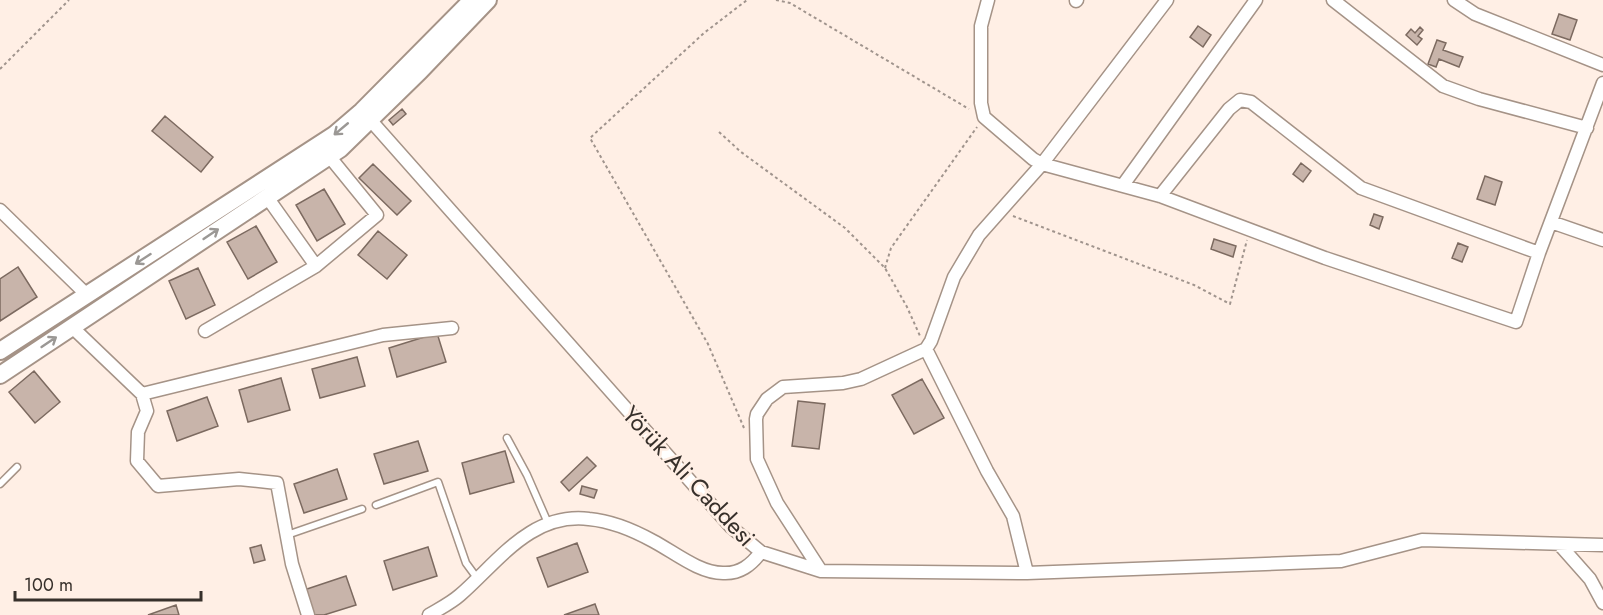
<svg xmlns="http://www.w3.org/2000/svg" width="1603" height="615" font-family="Jost,sans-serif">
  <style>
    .building { fill: #c8b4aa; stroke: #7c6a60; stroke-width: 1.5 }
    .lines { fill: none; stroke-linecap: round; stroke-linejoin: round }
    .service-casing { stroke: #a59387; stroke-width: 9 }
    .minor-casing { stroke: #a59387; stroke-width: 15 }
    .tertiary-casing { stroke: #a59387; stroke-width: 20 }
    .path { stroke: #a0948d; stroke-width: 2; stroke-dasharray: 3 3; stroke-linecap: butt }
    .service { stroke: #fff; stroke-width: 6 }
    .minor { stroke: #fff; stroke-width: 12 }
    .tertiary { stroke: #fff; stroke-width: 16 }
    .oneway { stroke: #9b9895 }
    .labels { text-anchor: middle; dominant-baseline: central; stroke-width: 5; stroke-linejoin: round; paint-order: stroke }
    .street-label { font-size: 24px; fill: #37302b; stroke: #ffefe5 }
  </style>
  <rect width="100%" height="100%" fill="#ffefe5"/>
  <path class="building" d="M 1559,14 L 1577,20 L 1570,40 L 1552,34 Z
    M 1198,26 L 1211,35 L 1203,47 L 1190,37 Z
    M 1420,27 L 1423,30 L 1418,36 L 1422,39 L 1417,45 L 1406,35 L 1411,29 L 1415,33 Z
    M 1437,40 L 1446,43 L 1443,50 L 1463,57 L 1459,67 L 1439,59 L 1436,67 L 1428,64 Z
    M 402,109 L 406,114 L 393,125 L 389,120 Z
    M 165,116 L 213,157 L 201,172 L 152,131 Z
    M 1301,163 L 1311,171 L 1303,182 L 1293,174 Z
    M 373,164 L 411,201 L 397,215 L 359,178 Z
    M 1485,176 L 1502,182 L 1495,205 L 1477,199 Z
    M 324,189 L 345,224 L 317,241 L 296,205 Z
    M 1374,214 L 1383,217 L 1379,229 L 1370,225 Z
    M 256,226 L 277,262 L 248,279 L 227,242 Z
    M 378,231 L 407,255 L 387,279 L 358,255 Z
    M 1214,239 L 1236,246 L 1233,257 L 1211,249 Z
    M 1458,243 L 1468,247 L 1462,262 L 1452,258 Z
    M 18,267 L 37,297 L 0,321 L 0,279 Z
    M 198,268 L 215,305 L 186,319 L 169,281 Z
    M 437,333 L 446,362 L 397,377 L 389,348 Z
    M 357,357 L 365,386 L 320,398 L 312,369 Z
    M 34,371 L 60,402 L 35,423 L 9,392 Z
    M 281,378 L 290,410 L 248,422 L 239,390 Z
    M 922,379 L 944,418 L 914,434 L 892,395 Z
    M 207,397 L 218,426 L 177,441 L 167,411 Z
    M 798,401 L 825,404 L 819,449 L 792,446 Z
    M 418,441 L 428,471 L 384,484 L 374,454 Z
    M 505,451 L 514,482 L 470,494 L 462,463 Z
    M 587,457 L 596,466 L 569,491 L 561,482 Z
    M 337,469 L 347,499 L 304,513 L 294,484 Z
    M 582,486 L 597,490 L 594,498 L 580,494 Z
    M 577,543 L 588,572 L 548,587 L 537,558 Z
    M 261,545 L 265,560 L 254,563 L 250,548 Z
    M 428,547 L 437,576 L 393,590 L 384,561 Z
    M 346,576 L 356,605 L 324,615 L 312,615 L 304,590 Z
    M 595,604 L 599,615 L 564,615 Z
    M 176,605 L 179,615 L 148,615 Z"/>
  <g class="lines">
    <g class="service-casing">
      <path id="service" d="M 507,438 L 527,475 L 548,523
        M 0,484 L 17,467
        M 376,505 L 438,482 L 466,563 L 477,578
        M 287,535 L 362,509"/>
    </g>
    <g class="minor-casing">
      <path id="minor" d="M 988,0 L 981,26 L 981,103 L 984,117 L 1033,159 L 1042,164 L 1160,196 L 1325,258 L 1516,322 L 1539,253 L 1603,83
        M 1333,0 L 1443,86 L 1479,99 L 1587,128
        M 1454,0 L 1475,14 L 1603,65
        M 1076,1 L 1077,0
        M 365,114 L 731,527 L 761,552 C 751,565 740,574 723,573 C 699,573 674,552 653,541 C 633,530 611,521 589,519 C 531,512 498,562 460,595 C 451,603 439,609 429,615
        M 1123,185 L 1256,0
        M 1160,196 L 1229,109 L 1240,100 L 1251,102 L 1361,188 L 1539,253
        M 267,197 L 316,266
        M 0,210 L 87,295
        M 1551,222 L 1603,240
        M 72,327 L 142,394 L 147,411 L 138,432 L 137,461 L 158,486 L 239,479 L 277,483 L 292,564 L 308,615
        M 205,331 L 316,266 L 377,215 L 329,156
        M 926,349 L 987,471 L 1013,516 L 1027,573
        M 142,394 L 383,335 L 452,328
        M 1559,544 L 1590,579 L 1603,603
        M 761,552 L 821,571 L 1027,573 L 1341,561 L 1422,540 L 1603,545
        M 821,571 L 777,503 L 757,459 L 756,419 L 757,414 L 767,399 L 783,387 L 843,383 L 861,379 L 926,349 L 931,341 L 954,277 L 979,235 L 1042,164 L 1167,0"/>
    </g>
    <g class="tertiary-casing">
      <path id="tertiary" d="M 0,351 L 334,135 L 362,111 L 469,3
        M 0,375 L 340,149 L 420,71 L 488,0"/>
    </g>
    <path class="path" d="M 776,0 L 790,3 L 969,109
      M 0,69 L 69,0
      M 719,132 L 741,152 L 845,228 L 885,268 L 907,307 L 920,336
      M 1013,216 L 1194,285 L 1230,304 L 1247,240
      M 885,268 L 891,248 L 977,127
      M 744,428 L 708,344 L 590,138 L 704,33 L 747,0"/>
    <use href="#service" class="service"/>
    <use href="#minor" class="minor"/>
    <use href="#tertiary" class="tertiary"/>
  </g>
  <defs><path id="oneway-shaft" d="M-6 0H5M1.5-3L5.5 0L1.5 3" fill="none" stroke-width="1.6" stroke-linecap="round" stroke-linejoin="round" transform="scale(1.5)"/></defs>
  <g class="oneway">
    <use href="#oneway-shaft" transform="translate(341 129) rotate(140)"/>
    <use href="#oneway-shaft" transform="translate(211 234) rotate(-34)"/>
    <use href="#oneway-shaft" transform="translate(143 259) rotate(147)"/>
    <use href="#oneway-shaft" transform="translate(49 342) rotate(-34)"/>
  </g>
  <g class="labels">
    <g class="street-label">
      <text transform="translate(689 476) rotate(47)">Yörük Ali Caddesi</text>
    </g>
  </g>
  <path d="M15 591v9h186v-9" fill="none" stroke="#37302b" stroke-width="3"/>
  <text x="24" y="591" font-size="18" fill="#37302b" stroke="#ffefe5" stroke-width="4.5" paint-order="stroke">100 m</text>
</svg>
